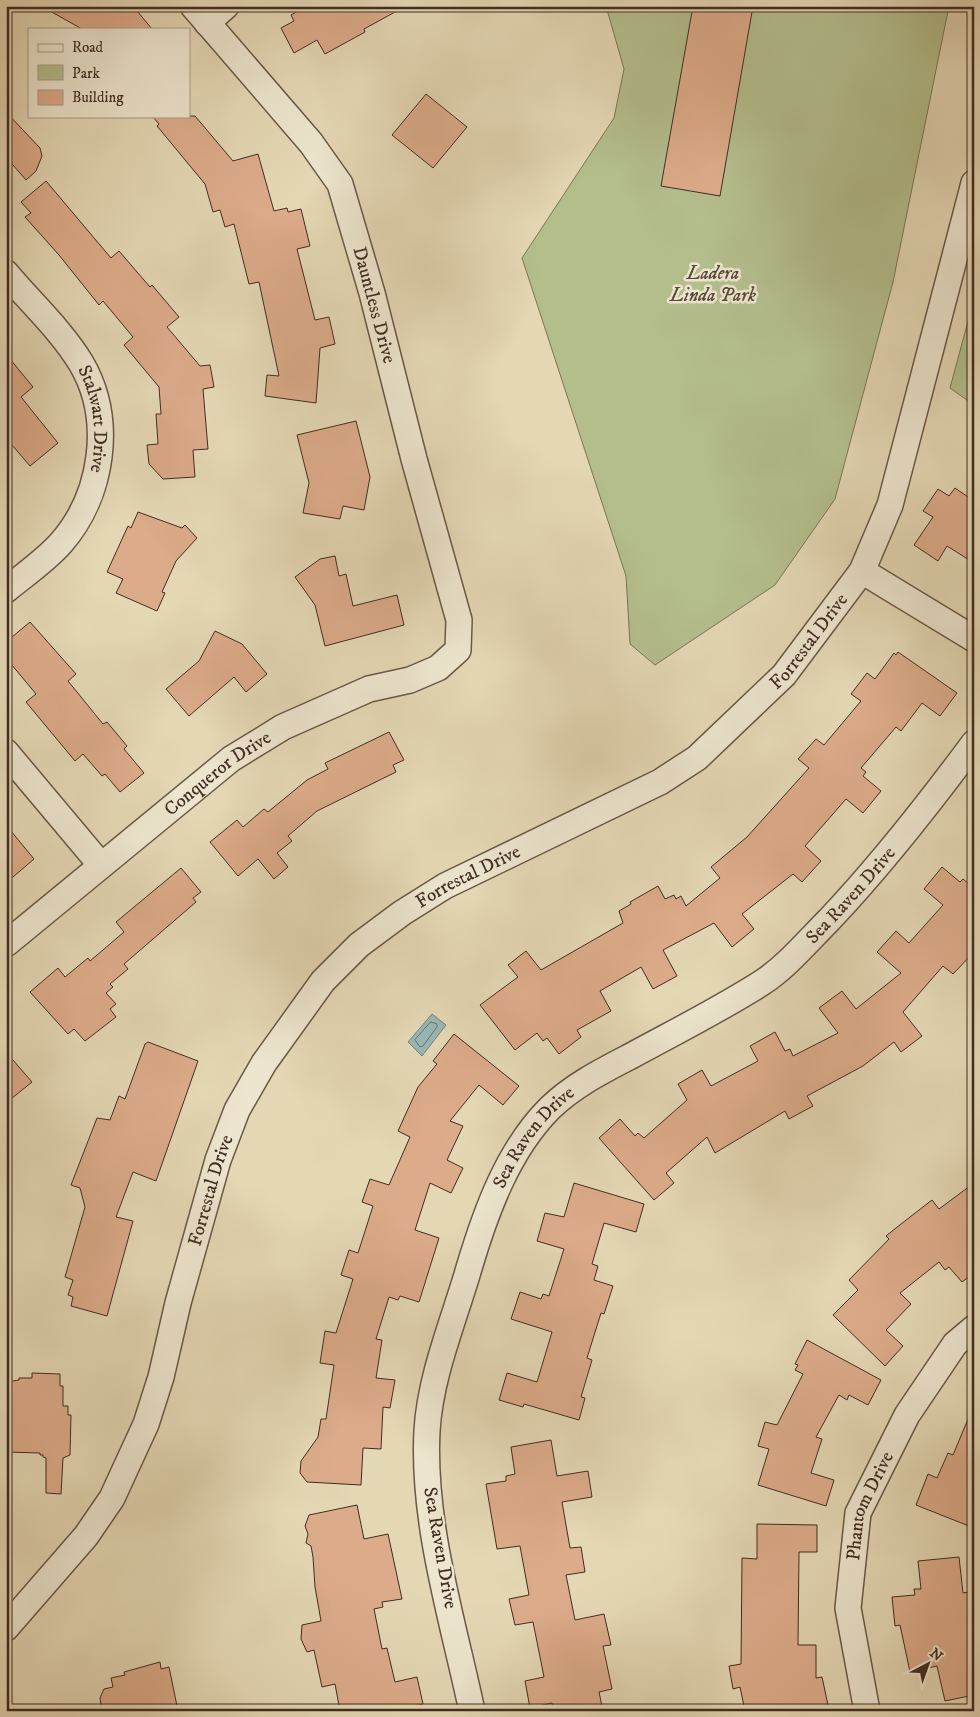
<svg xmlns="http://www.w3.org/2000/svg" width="980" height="1717" font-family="'IM FELL DW Pica',serif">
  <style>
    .green { fill: #b4be8d; stroke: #7a7658 }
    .water { fill: #98b7b6; stroke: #75807b }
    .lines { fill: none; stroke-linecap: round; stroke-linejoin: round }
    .shore { stroke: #6c726c; stroke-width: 1 }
    .building { fill: #dcab8a; stroke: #412d23 }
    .minor-casing { stroke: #6a5847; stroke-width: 28 }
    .minor { stroke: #ede5ce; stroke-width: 25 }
    .labels { text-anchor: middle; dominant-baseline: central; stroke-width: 5; stroke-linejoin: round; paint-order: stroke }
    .park-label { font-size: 19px; font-style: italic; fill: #584a38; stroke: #ede5ce }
    .street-label { font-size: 19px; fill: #412d23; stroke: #ede5ce }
  </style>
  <rect width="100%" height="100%" fill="#e4d7b4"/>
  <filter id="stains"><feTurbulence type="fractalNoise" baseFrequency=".004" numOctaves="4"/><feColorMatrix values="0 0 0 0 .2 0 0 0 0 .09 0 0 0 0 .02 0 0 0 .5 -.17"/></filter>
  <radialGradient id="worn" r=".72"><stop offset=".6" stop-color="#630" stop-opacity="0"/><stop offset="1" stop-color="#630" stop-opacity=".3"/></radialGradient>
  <path class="green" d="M 606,6 L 949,6 L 893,282 L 835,499 L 775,585 L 655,665 L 630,644 L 626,576 L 522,258 L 614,118 L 624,69 Z
    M 974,299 L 974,405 L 950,388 Z"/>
  <path class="water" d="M 432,1014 L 446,1025 L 422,1056 L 408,1042 Z"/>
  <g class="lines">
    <path class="shore" d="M 431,1022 L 437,1024 L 437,1027 L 423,1046 L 420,1047 L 415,1040 Z"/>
  </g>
  <path class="building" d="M 41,6 L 133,6 L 152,29 L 82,29 Z
    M 307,6 L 406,6 L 364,29 L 365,32 L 325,54 L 317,40 L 294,53 L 281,28 L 294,21 L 291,15 Z
    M 693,6 L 753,6 L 720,196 L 661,186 Z
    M 426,94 L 467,127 L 433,168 L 392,135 Z
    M 6,112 L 40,148 L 42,156 L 36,171 L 26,180 L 6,157 Z
    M 152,116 L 195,116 L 233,161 L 258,154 L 274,211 L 287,208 L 288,212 L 301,209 L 310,246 L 297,249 L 315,320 L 329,317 L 335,344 L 320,348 L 316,403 L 265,396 L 267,375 L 279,376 L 259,282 L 249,284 L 234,224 L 225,227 L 220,210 L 213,212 L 205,184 L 157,126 L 159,124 Z
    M 46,181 L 111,258 L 119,251 L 150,287 L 152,285 L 179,317 L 167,327 L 200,366 L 210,365 L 214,387 L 203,389 L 208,449 L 193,450 L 195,477 L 163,479 L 149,464 L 147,445 L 158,444 L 156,414 L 161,414 L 159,387 L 124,345 L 133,337 L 103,301 L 99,305 L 59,255 L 25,217 L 31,213 L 21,202 Z
    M 6,354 L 33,387 L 21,397 L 58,443 L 30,466 L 6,438 Z
    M 356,421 L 370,477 L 364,510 L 343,506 L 340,519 L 303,513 L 309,483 L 297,435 Z
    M 955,488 L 974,501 L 974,563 L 947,546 L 938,561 L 914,545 L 933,517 L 923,511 L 938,489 L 949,496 Z
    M 138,512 L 182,528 L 185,525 L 197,538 L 176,561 L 162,592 L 165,593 L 157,611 L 116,593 L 123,579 L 107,572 L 128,526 L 131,528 Z
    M 335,556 L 339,576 L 346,574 L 353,606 L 397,595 L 404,625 L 325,646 L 315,605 L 295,577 L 320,559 Z
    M 30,622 L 76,674 L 68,681 L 103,724 L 107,722 L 127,746 L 124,749 L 144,773 L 120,792 L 105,774 L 102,776 L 83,754 L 75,761 L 26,702 L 36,694 L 6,658 L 6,642 Z
    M 215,631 L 242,644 L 267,674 L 246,692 L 234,677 L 189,716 L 166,689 L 199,661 Z
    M 898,652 L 957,693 L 940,716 L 922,703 L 901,731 L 896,727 L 861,768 L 866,772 L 863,776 L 881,791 L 863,813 L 846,799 L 805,846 L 821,861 L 802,882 L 793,874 L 742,914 L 754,929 L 732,947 L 714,923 L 663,950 L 677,976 L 653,989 L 641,967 L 600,991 L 611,1011 L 577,1030 L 581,1037 L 559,1054 L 547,1038 L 543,1041 L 537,1033 L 515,1050 L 480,1005 L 518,977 L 508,965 L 526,951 L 541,970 L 623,923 L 619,911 L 631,904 L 630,902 L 658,886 L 665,899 L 674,895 L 676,899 L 681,896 L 686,906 L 720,878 L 711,867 L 747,837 L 809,768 L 798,759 L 816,739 L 824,745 L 861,701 L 851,694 L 867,673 L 875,679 L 894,653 L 896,655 Z
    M 389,732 L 404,760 L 393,765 L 396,772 L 317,811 L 288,836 L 292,841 L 277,853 L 288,867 L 274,879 L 258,859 L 238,876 L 210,842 L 237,820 L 243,827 L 264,809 L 268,812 L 307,780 L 328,769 L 325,763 Z
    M 6,825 L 34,859 L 6,883 Z
    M 942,867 L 960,882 L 963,879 L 974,888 L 974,952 L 953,974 L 943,966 L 903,1012 L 922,1036 L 901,1052 L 894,1042 L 863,1066 L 807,1096 L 813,1106 L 789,1119 L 785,1111 L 715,1153 L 707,1137 L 666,1173 L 674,1183 L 654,1200 L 599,1138 L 620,1119 L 635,1136 L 638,1133 L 644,1138 L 687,1100 L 678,1084 L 702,1070 L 711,1086 L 758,1061 L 750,1046 L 775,1032 L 785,1051 L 790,1049 L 793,1056 L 838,1033 L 819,1008 L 842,991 L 856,1009 L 901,973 L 877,952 L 896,931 L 909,943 L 943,905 L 924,889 Z
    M 181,868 L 201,892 L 193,898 L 196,902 L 124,964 L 128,969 L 110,984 L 113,987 L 106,993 L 116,1004 L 110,1009 L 116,1017 L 85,1041 L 74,1029 L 68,1034 L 30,992 L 58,968 L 65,977 L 88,958 L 90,961 L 124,932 L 116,922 Z
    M 454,1034 L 519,1086 L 503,1105 L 479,1085 L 450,1121 L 463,1126 L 447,1160 L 463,1168 L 451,1193 L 430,1183 L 415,1230 L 439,1238 L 419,1302 L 400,1296 L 398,1300 L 389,1297 L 376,1339 L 382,1340 L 376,1378 L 395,1380 L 390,1408 L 383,1407 L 381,1449 L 363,1448 L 361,1485 L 307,1482 L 300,1473 L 301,1461 L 318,1437 L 321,1419 L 326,1419 L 334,1365 L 320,1363 L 325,1331 L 336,1333 L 353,1279 L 341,1275 L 349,1250 L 358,1253 L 373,1206 L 362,1202 L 370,1179 L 389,1185 L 410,1137 L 398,1131 L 418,1087 L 437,1064 L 433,1061 Z
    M 148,1042 L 198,1061 L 156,1181 L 133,1172 L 116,1217 L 133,1221 L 107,1316 L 71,1306 L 73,1297 L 68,1295 L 73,1280 L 65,1277 L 85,1207 L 80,1188 L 71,1185 L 97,1118 L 110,1120 L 119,1096 L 125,1099 L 145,1044 Z
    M 6,1052 L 32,1082 L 6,1103 Z
    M 574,1183 L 644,1204 L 636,1232 L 604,1223 L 592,1264 L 598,1266 L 594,1280 L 613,1286 L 604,1314 L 601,1313 L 587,1358 L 592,1360 L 581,1397 L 585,1398 L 579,1420 L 524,1404 L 523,1407 L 499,1400 L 507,1373 L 537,1382 L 552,1332 L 511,1319 L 520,1292 L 541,1299 L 543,1294 L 549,1296 L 564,1249 L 537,1241 L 545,1213 L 564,1217 Z
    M 974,1183 L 974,1273 L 962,1282 L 949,1267 L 945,1270 L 939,1262 L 900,1293 L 911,1304 L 886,1330 L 903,1346 L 885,1366 L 833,1315 L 858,1290 L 849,1280 L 889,1239 L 886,1236 L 901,1224 L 932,1200 L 939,1209 Z
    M 807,1340 L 881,1380 L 868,1405 L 849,1395 L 847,1400 L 839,1395 L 816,1437 L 822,1439 L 811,1473 L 834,1480 L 826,1506 L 758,1485 L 769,1449 L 758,1446 L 765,1422 L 777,1425 L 803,1374 L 795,1370 L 798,1365 L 795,1364 Z
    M 32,1373 L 60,1374 L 60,1386 L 63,1386 L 63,1406 L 68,1406 L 68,1415 L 71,1415 L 70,1455 L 63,1458 L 61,1494 L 46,1493 L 46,1458 L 43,1457 L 43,1455 L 40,1455 L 40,1453 L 6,1452 L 6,1382 L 19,1380 L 19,1378 L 32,1378 Z
    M 973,1407 L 974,1407 L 974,1528 L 916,1505 L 928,1474 L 937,1478 L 948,1453 L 953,1455 Z
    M 551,1440 L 557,1476 L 588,1471 L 592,1497 L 562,1502 L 570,1548 L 581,1547 L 585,1572 L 566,1575 L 575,1620 L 604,1614 L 611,1645 L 603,1646 L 612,1689 L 599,1692 L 603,1711 L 560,1711 L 559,1707 L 553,1708 L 552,1703 L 530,1708 L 525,1681 L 544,1677 L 533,1622 L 515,1625 L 509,1599 L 529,1595 L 520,1546 L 497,1549 L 486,1484 L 506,1481 L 506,1476 L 515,1474 L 511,1447 Z
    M 357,1505 L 364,1539 L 388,1534 L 402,1599 L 382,1602 L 383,1607 L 374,1609 L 382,1649 L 387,1648 L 395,1682 L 417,1677 L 423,1704 L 393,1711 L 340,1711 L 335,1684 L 322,1687 L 314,1650 L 307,1652 L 301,1639 L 302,1625 L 321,1621 L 315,1587 L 313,1557 L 311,1546 L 306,1543 L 308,1534 L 305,1526 L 309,1515 Z
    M 757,1524 L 817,1525 L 817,1552 L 799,1552 L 798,1645 L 816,1645 L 816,1678 L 822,1677 L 828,1705 L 798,1711 L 745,1711 L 740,1687 L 733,1689 L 729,1666 L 741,1664 L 742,1558 L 757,1559 Z
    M 959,1557 L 963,1593 L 974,1591 L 974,1695 L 945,1701 L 937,1666 L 910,1672 L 900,1625 L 895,1626 L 892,1597 L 915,1595 L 914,1589 L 921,1589 L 918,1561 Z
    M 160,1662 L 161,1669 L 169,1667 L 178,1711 L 105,1711 L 101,1705 L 100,1698 L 104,1689 L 113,1687 L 111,1678 L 125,1675 L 124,1672 Z"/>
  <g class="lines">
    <g class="minor-casing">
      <g id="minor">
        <path d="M 207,23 L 226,6"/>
        <path id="s1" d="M 6,273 C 31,303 61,330 81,363 C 114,419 103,495 61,543 C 45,561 24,575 6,590"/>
        <path d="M 862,571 L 974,639"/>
        <path d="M 6,752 L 100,864"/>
        <path id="s2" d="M 6,944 L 231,759 L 283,727 L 369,689 L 410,680 L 438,668 L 458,650 L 459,620 L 414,459 L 372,293 L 340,184 L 311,143 L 193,6"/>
        <path id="s3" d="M 6,1628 L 86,1536 L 112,1498 L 146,1424 L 161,1377 L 178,1303 L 218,1160 L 237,1110 L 264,1063 L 323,981 L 359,945 L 402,913 L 445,886 L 660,782 L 697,758 L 784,675 L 862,571 L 890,505 L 974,183"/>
        <path id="s4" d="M 472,1711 C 453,1621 422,1523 427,1431 C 430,1376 454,1320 469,1268 C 486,1211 508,1150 550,1108 C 574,1085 602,1071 631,1056 C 675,1032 721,1009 763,982 C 787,966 808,941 829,920 C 882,864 928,805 974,743"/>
        <path id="s5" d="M 867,1711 L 848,1608 L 858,1513 L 907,1415 L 955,1344 L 974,1328"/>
      </g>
    </g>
    <use href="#minor" class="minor"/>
  </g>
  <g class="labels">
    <g class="park-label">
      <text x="713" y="273">Ladera<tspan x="713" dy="22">Linda Park</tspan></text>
    </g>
    <g class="street-label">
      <text transform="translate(374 305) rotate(75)">Dauntless Drive</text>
      <text stroke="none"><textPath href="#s1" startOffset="176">Stalwart Drive</textPath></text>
      <text stroke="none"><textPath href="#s3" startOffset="1332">Forrestal Drive</textPath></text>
      <text stroke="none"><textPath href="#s2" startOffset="272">Conqueror Drive</textPath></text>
      <text stroke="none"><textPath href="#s3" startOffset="912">Forrestal Drive</textPath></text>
      <text stroke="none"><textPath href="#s4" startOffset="1006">Sea Raven Drive</textPath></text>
      <text stroke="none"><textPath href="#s4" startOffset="601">Sea Raven Drive</textPath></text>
      <text stroke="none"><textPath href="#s3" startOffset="492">Forrestal Drive</textPath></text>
      <text stroke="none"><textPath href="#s5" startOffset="210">Phantom Drive</textPath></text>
      <text transform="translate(440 1548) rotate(80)">Sea Raven Drive</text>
    </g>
  </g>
  <rect width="980" height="1717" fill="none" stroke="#e4d7b4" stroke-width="25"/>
  <rect x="8" y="8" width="965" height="1702" fill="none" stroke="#412d23" stroke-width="2.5"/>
  <rect x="12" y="12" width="955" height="1692" fill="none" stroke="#412d23"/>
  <rect x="28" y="28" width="162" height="90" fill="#ede5ce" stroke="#a89b8a"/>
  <rect x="38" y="44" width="25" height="8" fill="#ede5ce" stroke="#a89b8a"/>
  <text x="72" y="52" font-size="15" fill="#412d23">Road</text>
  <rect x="38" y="65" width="25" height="15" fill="#b4be8d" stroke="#a89b8a"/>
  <text x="72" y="78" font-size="15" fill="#412d23">Park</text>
  <rect x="38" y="90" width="25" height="15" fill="#dcab8a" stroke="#a89b8a"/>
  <text x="72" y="102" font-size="15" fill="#412d23">Building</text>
  <g transform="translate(928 1664) rotate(41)" stroke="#ede5ce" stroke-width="4" paint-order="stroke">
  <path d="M0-4L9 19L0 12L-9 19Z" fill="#412d23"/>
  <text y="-8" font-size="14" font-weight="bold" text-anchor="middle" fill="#412d23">N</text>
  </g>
  <rect width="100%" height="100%" filter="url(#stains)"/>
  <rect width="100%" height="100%" fill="url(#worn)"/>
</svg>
